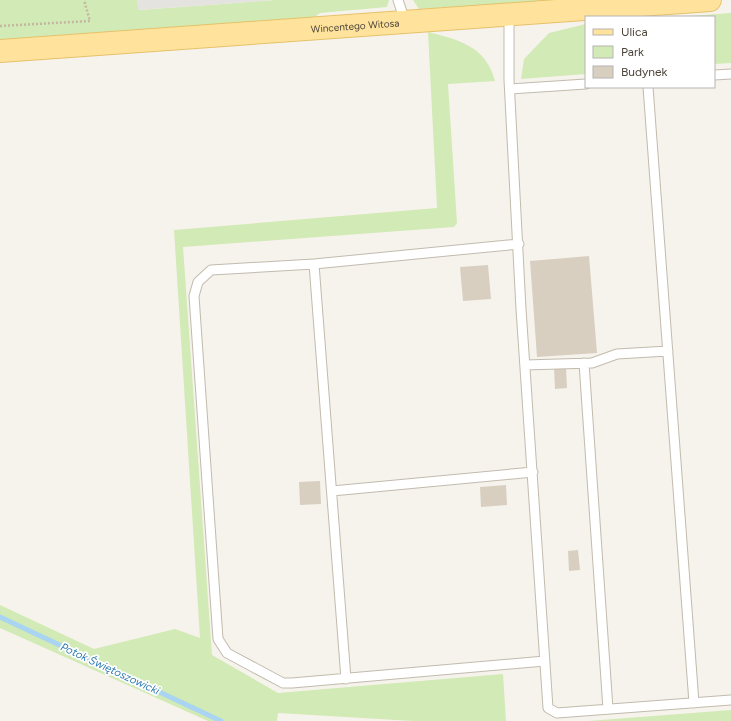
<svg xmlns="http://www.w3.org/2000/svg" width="731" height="721" font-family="Figtree,sans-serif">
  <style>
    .green { fill: #d2eab5 }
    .parking { fill: #e5e3e0 }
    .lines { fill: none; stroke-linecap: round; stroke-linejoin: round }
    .stream { stroke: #a9d4f2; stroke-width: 5 }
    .building { fill: #d8cfc1 }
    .service-casing { stroke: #c2bbae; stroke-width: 11 }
    .primary-casing { stroke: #e6c16a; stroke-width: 24 }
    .path { stroke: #c4b79f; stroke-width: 2.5; stroke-dasharray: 2 2; stroke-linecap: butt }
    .service { stroke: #fff; stroke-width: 9 }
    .primary { stroke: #ffe39c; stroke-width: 22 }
    .labels { text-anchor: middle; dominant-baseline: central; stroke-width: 3.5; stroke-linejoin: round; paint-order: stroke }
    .street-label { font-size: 10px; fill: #4b4439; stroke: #fff }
    .water-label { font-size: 11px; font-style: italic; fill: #2e7ab2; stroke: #fff }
  </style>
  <rect width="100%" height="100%" fill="#f6f3ec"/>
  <path class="green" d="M 0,0 L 137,0 L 139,10 L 275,0 L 389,0 L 387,7 L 320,13 L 311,20 L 0,43 Z
    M 413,0 L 561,0 L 419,9 Z
    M 731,13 L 731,63 L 714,64 L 714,17 L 676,17 Z
    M 586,24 L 586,74 L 521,79 L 524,59 L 549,33 Z
    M 428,32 C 459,40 486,46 495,81 L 448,84 L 457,223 L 454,227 L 183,247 L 212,655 L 278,693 L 503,674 L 506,721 L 413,721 L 278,713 L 277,721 L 208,721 L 0,628 L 0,605 L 94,649 L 175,629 L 200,638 L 174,230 L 437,208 Z
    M 731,710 L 731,721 L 588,721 Z"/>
  <path class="parking" d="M 137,0 L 275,0 L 138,10 Z"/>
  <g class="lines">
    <path class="stream" d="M 0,617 L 221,721"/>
  </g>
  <path class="building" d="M 589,256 L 597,353 L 537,357 L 530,261 Z
    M 488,265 L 491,299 L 463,301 L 460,267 Z
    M 566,367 L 567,388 L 555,389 L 554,368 Z
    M 320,481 L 321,504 L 300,505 L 299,482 Z
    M 506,485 L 507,505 L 481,507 L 480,487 Z
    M 578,550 L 580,570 L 569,571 L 568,551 Z"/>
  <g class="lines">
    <g class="service-casing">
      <path id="service" d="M 398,0 L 405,21
        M 509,14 L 509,80 L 521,309 L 548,708 L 557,713 L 731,700
        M 714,75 L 731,74
        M 648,87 L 694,703
        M 510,89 L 586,84
        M 519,244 L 314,264 L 211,270 L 198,282 L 194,296 L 218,639 L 227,653 L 283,683 L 292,683 L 545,661
        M 314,264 L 346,679
        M 584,363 L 608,709
        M 525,365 L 592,363 L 617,354 L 668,351
        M 332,491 L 533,472"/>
    </g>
    <g class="primary-casing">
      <g id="primary">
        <path id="s1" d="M 0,51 L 710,0"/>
      </g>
    </g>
    <path class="path" d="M 0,26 L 90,21 L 84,0"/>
    <use href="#service" class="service"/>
    <use href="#primary" class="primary"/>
  </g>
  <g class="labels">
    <g class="street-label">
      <text stroke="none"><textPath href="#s1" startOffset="356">Wincentego Witosa</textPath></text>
    </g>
    <g class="water-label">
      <text transform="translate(110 669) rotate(25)">Potok Świętoszowicki</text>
    </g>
  </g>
  <rect x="585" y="16" width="130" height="72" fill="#ffffff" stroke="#b7b4b0"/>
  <rect x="593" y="29" width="20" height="6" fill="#ffe39c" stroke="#b7b4b0"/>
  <text x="621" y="36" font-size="12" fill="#4b4439">Ulica</text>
  <rect x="593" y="46" width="20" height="12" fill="#d2eab5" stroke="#b7b4b0"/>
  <text x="621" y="56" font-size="12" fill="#4b4439">Park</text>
  <rect x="593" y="66" width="20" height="12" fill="#d8cfc1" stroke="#b7b4b0"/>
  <text x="621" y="76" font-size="12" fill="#4b4439">Budynek</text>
</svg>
